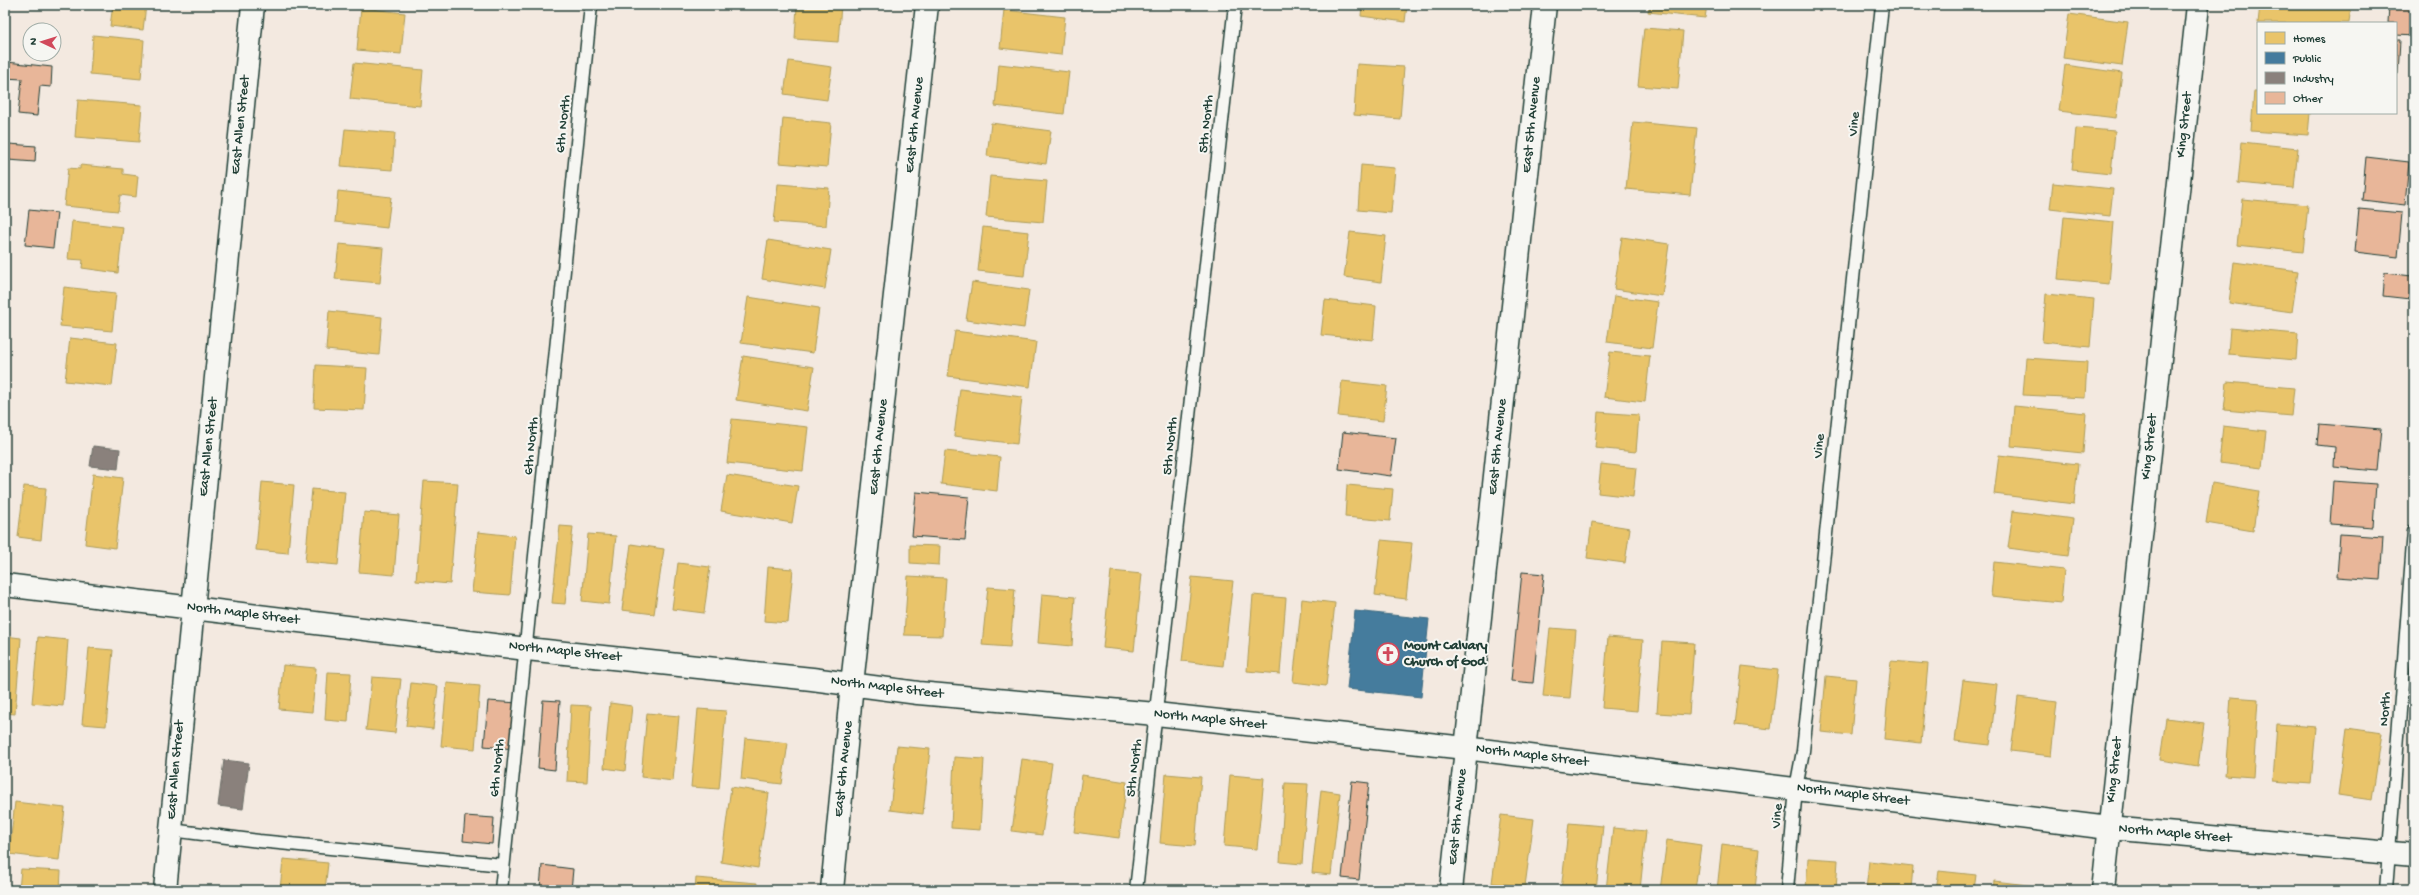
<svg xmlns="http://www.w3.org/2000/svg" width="2419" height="895" font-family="'Gochi Hand',sans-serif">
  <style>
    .homes { fill: #e9c46a; stroke: #ac9c5a }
    .public { fill: #457b9d; stroke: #3a687e }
    .industry { fill: #8a817c; stroke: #6a6d66 }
    .building { fill: #e8b699; stroke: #1f3d34 }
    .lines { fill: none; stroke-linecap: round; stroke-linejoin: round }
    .service-casing { stroke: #1f3d34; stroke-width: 15 }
    .minor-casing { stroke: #1f3d34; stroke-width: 25 }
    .tertiary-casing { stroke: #1f3d34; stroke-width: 25 }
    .service { stroke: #f6f6f2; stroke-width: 12 }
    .minor { stroke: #f6f6f2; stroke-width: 22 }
    .tertiary { stroke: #f6f6f2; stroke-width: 22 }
    .labels { text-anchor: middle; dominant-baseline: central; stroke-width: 4; stroke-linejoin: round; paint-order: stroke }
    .street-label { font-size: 14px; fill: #1f3d34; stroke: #f6f6f2 }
    .poi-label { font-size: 14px; font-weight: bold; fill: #1f3d34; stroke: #f6f6f2; text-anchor: start }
  </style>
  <rect width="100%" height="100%" fill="#f3e9e0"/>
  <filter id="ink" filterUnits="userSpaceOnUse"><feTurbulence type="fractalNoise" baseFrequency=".025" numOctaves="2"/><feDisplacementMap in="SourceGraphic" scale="8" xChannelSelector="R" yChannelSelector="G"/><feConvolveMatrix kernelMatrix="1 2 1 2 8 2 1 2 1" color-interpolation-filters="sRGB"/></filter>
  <g filter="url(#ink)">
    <path class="homes" d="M 113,5 L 146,5 L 143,30 L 110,26 Z
      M 797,5 L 841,5 L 838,42 L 795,39 Z
      M 1362,5 L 1407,5 L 1405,22 L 1361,16 Z
      M 1649,5 L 1707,5 L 1705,18 L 1648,12 Z
      M 2092,5 L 2126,5 L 2125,9 Z
      M 2260,5 L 2351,5 L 2349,23 L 2258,23 Z
      M 361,8 L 405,13 L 401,54 L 357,50 Z
      M 1004,10 L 1065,17 L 1061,55 L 1000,48 Z
      M 2069,14 L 2128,22 L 2122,66 L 2063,58 Z
      M 1644,28 L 1683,31 L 1678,89 L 1638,86 Z
      M 93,35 L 144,40 L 141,79 L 90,74 Z
      M 789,61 L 832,67 L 827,100 L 784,94 Z
      M 354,63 L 423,70 L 420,106 L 350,99 Z
      M 999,64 L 1069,72 L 1064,114 L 995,106 Z
      M 1357,64 L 1404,67 L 1400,119 L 1354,115 Z
      M 2065,65 L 2122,73 L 2116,118 L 2059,111 Z
      M 2254,91 L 2258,91 L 2258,113 L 2310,113 L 2308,135 L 2251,131 Z
      M 78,100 L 142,105 L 139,142 L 75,137 Z
      M 783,118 L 831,123 L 827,167 L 779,163 Z
      M 1633,122 L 1697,128 L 1690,195 L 1626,189 Z
      M 991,123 L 1051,131 L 1046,164 L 987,156 Z
      M 2076,128 L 2115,131 L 2111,174 L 2072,170 Z
      M 345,129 L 395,133 L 392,170 L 341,166 Z
      M 2242,142 L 2298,148 L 2294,188 L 2238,183 Z
      M 80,165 L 123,169 L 123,174 L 138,176 L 136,197 L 120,195 L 118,211 L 64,206 L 68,168 L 80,169 Z
      M 1361,165 L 1395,168 L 1391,213 L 1358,210 Z
      M 990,176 L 1047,181 L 1043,222 L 986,217 Z
      M 2053,183 L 2113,189 L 2110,216 L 2050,209 Z
      M 778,184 L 829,188 L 826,226 L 774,222 Z
      M 338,191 L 391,197 L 387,228 L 335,222 Z
      M 2242,199 L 2308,205 L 2303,252 L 2237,245 Z
      M 2064,217 L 2114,222 L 2109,284 L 2058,279 Z
      M 72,221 L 123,227 L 118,273 L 82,268 L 83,260 L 68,259 Z
      M 983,227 L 1029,232 L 1024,276 L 978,271 Z
      M 1350,232 L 1386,236 L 1381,282 L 1344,277 Z
      M 1622,237 L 1669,244 L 1662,296 L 1614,289 Z
      M 768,240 L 831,250 L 825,289 L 762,279 Z
      M 339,244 L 383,248 L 380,283 L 335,279 Z
      M 2234,262 L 2298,271 L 2292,312 L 2229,303 Z
      M 972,282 L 1029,290 L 1024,328 L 966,320 Z
      M 64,287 L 116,293 L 112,331 L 60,326 Z
      M 2046,294 L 2094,299 L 2090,347 L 2042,342 Z
      M 1614,296 L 1658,302 L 1652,348 L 1607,342 Z
      M 748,297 L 819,308 L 813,353 L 741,343 Z
      M 1325,300 L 1376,306 L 1373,340 L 1321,335 Z
      M 329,311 L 382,317 L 379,355 L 326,350 Z
      M 2230,328 L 2298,334 L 2296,360 L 2228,354 Z
      M 955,331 L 1036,342 L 1030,387 L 948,376 Z
      M 70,338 L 117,343 L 112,386 L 65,381 Z
      M 1610,352 L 1650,356 L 1645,402 L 1604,397 Z
      M 743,356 L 814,367 L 807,411 L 736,400 Z
      M 2026,358 L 2087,362 L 2085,398 L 2023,395 Z
      M 316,365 L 367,368 L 364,410 L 314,408 Z
      M 1342,381 L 1387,386 L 1383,421 L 1338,416 Z
      M 2227,382 L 2294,388 L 2291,416 L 2224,410 Z
      M 960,389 L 1022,397 L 1017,444 L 954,436 Z
      M 2014,406 L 2086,413 L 2083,453 L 2011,446 Z
      M 1598,412 L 1639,415 L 1636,452 L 1595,448 Z
      M 732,419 L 808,427 L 803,471 L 727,463 Z
      M 2223,426 L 2266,431 L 2262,468 L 2219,463 Z
      M 945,451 L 1000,457 L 997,491 L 941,484 Z
      M 1999,455 L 2078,464 L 2074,504 L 1994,494 Z
      M 1601,464 L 1636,468 L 1633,497 L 1598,493 Z
      M 93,474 L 123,478 L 115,548 L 85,544 Z
      M 727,475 L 798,486 L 792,523 L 721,511 Z
      M 424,481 L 458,483 L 450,584 L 416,581 Z
      M 262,482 L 294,485 L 288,553 L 256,550 Z
      M 2212,483 L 2259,491 L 2253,531 L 2206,523 Z
      M 1347,485 L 1393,489 L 1390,521 L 1345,517 Z
      M 24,486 L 46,488 L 41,540 L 18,537 Z
      M 312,489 L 345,492 L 338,565 L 305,562 Z
      M 2013,511 L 2073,519 L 2068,556 L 2008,548 Z
      M 364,512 L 399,515 L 394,575 L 359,572 Z
      M 1592,522 L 1630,528 L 1625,563 L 1587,558 Z
      M 560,526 L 573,527 L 565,604 L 552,603 Z
      M 478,532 L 515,536 L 510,595 L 472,592 Z
      M 588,534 L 616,536 L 609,604 L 582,601 Z
      M 1381,540 L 1412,543 L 1406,599 L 1375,595 Z
      M 631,544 L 664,549 L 654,614 L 622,610 Z
      M 910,545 L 940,546 L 939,565 L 910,563 Z
      M 1994,562 L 2064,570 L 2061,603 L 1991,596 Z
      M 678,563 L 710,567 L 704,613 L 672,609 Z
      M 768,567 L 793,569 L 788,623 L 764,621 Z
      M 1111,571 L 1142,574 L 1134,651 L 1103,648 Z
      M 908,576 L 946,578 L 942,636 L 904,635 Z
      M 1192,577 L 1233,581 L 1223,666 L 1182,661 Z
      M 988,587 L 1015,589 L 1010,647 L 982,645 Z
      M 1042,594 L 1075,597 L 1072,646 L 1038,643 Z
      M 1253,595 L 1286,598 L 1280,674 L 1247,671 Z
      M 1302,599 L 1335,603 L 1326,686 L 1293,682 Z
      M 1550,628 L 1576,630 L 1570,698 L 1543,696 Z
      M 5,636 L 21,638 L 15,714 L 5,713 Z
      M 38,637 L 68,640 L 63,706 L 32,703 Z
      M 1608,637 L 1643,640 L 1637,711 L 1602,708 Z
      M 1662,641 L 1694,643 L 1689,715 L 1657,713 Z
      M 89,648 L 113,650 L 106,726 L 82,724 Z
      M 1891,661 L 1928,664 L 1921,743 L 1884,739 Z
      M 283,665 L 316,668 L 312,712 L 279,709 Z
      M 1742,666 L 1778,670 L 1771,729 L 1735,725 Z
      M 328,672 L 351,673 L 348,722 L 325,720 Z
      M 1826,676 L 1856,679 L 1851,735 L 1821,732 Z
      M 372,677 L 401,679 L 395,733 L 366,730 Z
      M 1963,680 L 1997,684 L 1990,745 L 1955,741 Z
      M 411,683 L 438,686 L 433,729 L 406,726 Z
      M 447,683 L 480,686 L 475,749 L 441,746 Z
      M 2018,697 L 2057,702 L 2051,756 L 2011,751 Z
      M 2231,697 L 2258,699 L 2253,777 L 2225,775 Z
      M 610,703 L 632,706 L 625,771 L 604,768 Z
      M 571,705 L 591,706 L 587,782 L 567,781 Z
      M 698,709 L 726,711 L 719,789 L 691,787 Z
      M 647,713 L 679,716 L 673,781 L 641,777 Z
      M 2166,718 L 2204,723 L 2198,766 L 2160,760 Z
      M 2277,724 L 2316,727 L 2311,784 L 2273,781 Z
      M 2347,728 L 2382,733 L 2372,800 L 2338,795 Z
      M 745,738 L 788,743 L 782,784 L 741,779 Z
      M 897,746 L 930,749 L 923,814 L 890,810 Z
      M 954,757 L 984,759 L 980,830 L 951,828 Z
      M 1022,759 L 1052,763 L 1042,835 L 1012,831 Z
      M 2414,764 L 2414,799 L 2410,799 Z
      M 1166,774 L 1201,777 L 1195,846 L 1160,843 Z
      M 1082,775 L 1127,782 L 1119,838 L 1074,832 Z
      M 1230,775 L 1264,778 L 1257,849 L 1224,846 Z
      M 1285,783 L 1308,784 L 1302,864 L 1280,862 Z
      M 731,787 L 769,793 L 758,868 L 721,862 Z
      M 1321,790 L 1340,793 L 1331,875 L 1312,873 Z
      M 15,802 L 65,808 L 59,860 L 9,854 Z
      M 1501,815 L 1534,819 L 1525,886 L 1492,883 Z
      M 1569,823 L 1603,826 L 1596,890 L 1561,890 Z
      M 1613,828 L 1646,831 L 1640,890 L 1606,890 Z
      M 1667,840 L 1701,845 L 1695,890 L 1660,890 Z
      M 1722,844 L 1759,849 L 1755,890 L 1717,890 Z
      M 1808,858 L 1838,860 L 1836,890 L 1806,890 Z
      M 283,859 L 328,863 L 325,890 L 280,890 Z
      M 1869,861 L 1913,866 L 1911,890 L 1866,890 Z
      M 21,869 L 61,871 L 60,890 L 19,890 Z
      M 1939,871 L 1976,875 L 1974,890 L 1936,890 Z
      M 696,878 L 757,883 L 756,890 L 695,890 Z
      M 1994,881 L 2036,886 L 2036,890 L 1993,890 Z"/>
    <path class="public" d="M 1355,611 L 1429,619 L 1421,697 L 1347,689 Z"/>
    <path class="industry" d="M 93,446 L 120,449 L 118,469 L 90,466 Z
      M 224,760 L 249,763 L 243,809 L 218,806 Z"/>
    <path class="building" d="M 2389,5 L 2414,5 L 2414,36 L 2396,35 L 2396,23 L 2388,23 Z
      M 2396,40 L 2400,40 L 2398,74 L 2396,74 Z
      M 7,62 L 52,67 L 51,87 L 40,86 L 37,116 L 18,114 L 22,79 L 5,78 Z
      M 9,144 L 36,146 L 35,162 L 8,160 Z
      M 2366,157 L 2409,162 L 2405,205 L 2362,200 Z
      M 2359,209 L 2402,213 L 2398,257 L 2355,252 Z
      M 29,210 L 57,213 L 53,248 L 25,245 Z
      M 2385,273 L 2412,276 L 2410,299 L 2383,296 Z
      M 2319,424 L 2381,429 L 2377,471 L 2334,467 L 2335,447 L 2317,445 Z
      M 1343,432 L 1396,438 L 1391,476 L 1339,469 Z
      M 2333,481 L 2376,484 L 2373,527 L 2330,524 Z
      M 916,492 L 969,497 L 965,540 L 912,536 Z
      M 2340,534 L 2383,537 L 2380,580 L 2337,577 Z
      M 1522,572 L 1544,574 L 1533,683 L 1511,681 Z
      M 543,700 L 560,701 L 555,770 L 538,768 Z
      M 488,701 L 518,703 L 514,749 L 484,746 Z
      M 1352,781 L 1369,783 L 1359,880 L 1342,878 Z
      M 465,816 L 494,818 L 492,844 L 463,841 Z
      M 542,865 L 573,869 L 571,890 L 540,888 Z"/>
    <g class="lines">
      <g class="service-casing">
        <path id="service" d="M 171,830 L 259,841 L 503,865
          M 501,890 L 591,5
          M 1136,890 L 1235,5
          M 1787,890 L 1796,788 L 1803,751 L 1882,5
          M 2386,890 L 2414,531"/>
      </g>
      <g class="minor-casing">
        <path id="minor" d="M 165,890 L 253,5
          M 1451,890 L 1545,5
          M 2103,890 L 2198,5"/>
      </g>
      <g class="tertiary-casing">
        <path id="tertiary" d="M 5,585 L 527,649 L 812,679 L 918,693 L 1156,714 L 1465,748 L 2109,828 L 2414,855
          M 832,890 L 852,684 L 927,5"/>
      </g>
      <use href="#service" class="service"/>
      <use href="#minor" class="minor"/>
      <use href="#tertiary" class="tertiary"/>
    </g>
  </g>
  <defs>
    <g id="church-ring" transform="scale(1.15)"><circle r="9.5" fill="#f6f6f2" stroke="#d1495b" stroke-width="1.5"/><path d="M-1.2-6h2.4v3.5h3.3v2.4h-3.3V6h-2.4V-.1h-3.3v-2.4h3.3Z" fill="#d1495b"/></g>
  </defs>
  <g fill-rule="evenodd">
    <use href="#church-ring" x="1388" y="654"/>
  </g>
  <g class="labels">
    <g class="street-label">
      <text transform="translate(564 124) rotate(-84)">6th North</text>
      <text transform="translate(1207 124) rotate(-84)">5th North</text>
      <text transform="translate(1855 124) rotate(-84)">Vine</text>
      <text transform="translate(241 125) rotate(-84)">East Allen Street</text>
      <text transform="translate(915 125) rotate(-84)">East 6th Avenue</text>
      <text transform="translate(1532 125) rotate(-84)">East 5th Avenue</text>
      <text transform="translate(2185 125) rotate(-84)">King Street</text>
      <text transform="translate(532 446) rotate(-84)">6th North</text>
      <text transform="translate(1171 446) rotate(-84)">5th North</text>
      <text transform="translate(1820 446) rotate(-84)">Vine</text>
      <text transform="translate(209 447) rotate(-84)">East Allen Street</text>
      <text transform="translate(879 447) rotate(-84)">East 6th Avenue</text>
      <text transform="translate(1498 447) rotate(-84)">East 5th Avenue</text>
      <text transform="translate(2150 447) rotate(-84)">King Street</text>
      <text transform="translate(243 614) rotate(7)">North Maple Street</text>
      <text transform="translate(565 652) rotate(6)">North Maple Street</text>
      <text transform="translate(887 688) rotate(7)">North Maple Street</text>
      <text transform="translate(2386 709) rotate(-86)">North</text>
      <text transform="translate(1210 720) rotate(6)">North Maple Street</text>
      <text transform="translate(1532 756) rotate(7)">North Maple Street</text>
      <text transform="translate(498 768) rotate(-84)">6th North</text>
      <text transform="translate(1135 768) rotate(-83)">5th North</text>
      <text transform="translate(844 769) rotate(-84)">East 6th Avenue</text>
      <text transform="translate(176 770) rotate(-85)">East Allen Street</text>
      <text transform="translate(2115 770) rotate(-84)">King Street</text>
      <text transform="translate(1853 795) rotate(7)">North Maple Street</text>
      <text transform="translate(1778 816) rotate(-85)">Vine</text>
      <text transform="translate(1458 817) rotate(-84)">East 5th Avenue</text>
      <text transform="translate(2175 834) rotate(5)">North Maple Street</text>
    </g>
    <g class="poi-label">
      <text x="1404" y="646">Mount Calvary<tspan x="1404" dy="16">Church of God</tspan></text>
    </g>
  </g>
  <rect width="2419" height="895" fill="none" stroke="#f6f6f2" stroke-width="20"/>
  <rect x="10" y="10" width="2399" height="875" fill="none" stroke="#1f3d34" stroke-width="1.5" filter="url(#ink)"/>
  <rect x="2257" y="22" width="140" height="92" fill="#f6f6f2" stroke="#a0aca6"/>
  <rect x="2265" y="32" width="20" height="12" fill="#e9c46a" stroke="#a0aca6"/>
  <text x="2293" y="42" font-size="12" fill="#1f3d34">Homes</text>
  <rect x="2265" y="52" width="20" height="12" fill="#457b9d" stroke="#a0aca6"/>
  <text x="2293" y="62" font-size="12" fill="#1f3d34">Public</text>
  <rect x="2265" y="72" width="20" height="12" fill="#8a817c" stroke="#a0aca6"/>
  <text x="2293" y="82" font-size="12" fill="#1f3d34">Industry</text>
  <rect x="2265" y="92" width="20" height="12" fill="#e8b699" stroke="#a0aca6"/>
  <text x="2293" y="102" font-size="12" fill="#1f3d34">Other</text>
  <g transform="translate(42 42) rotate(274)"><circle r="19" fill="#f6f6f2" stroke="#a0aca6"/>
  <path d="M0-3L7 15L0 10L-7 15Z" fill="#d1495b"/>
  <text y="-6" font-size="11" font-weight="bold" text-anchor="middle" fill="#1f3d34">N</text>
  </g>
</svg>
